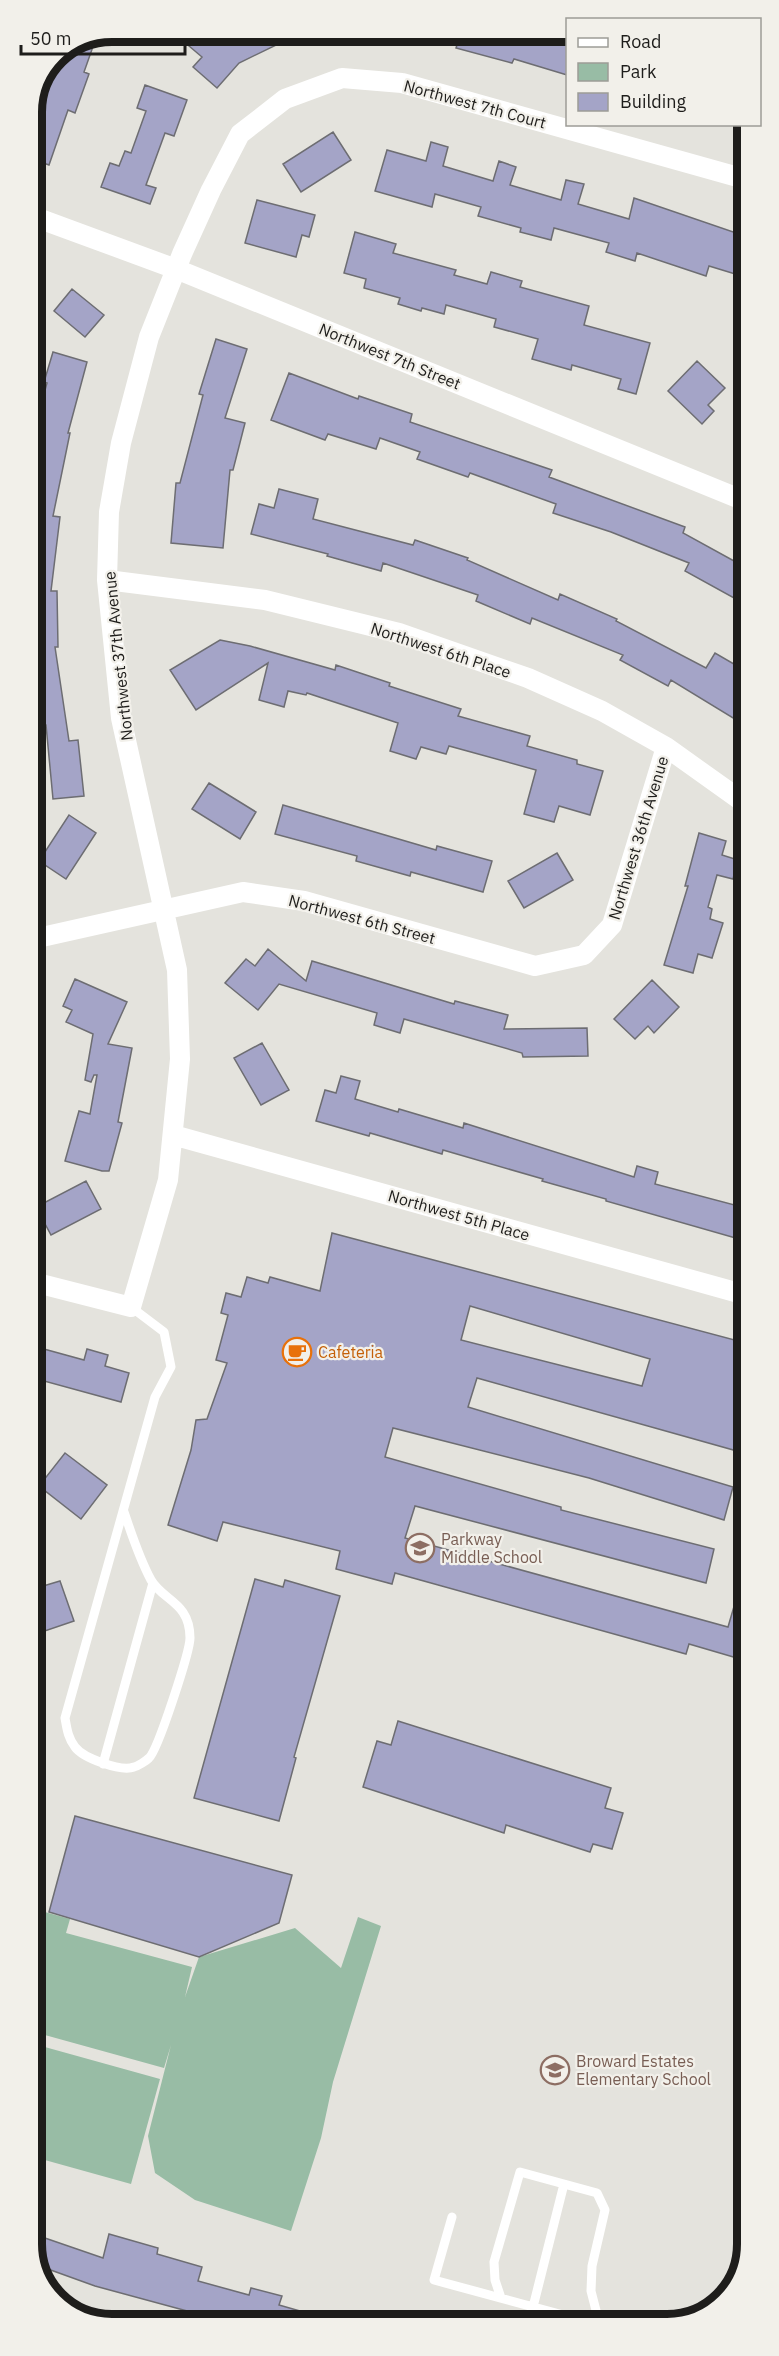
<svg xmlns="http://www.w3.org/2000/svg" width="779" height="2356" font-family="'IBM Plex Sans',sans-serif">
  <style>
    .green { fill: #98bca5 }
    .building { fill: #a4a4c7; stroke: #6d6d72; stroke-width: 1.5; fill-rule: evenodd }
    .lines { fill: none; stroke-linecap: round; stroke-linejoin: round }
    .service { stroke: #fff; stroke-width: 9 }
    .minor { stroke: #fff; stroke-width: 20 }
    .labels { text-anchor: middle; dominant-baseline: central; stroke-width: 4.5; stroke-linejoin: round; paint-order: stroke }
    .street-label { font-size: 16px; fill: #1e1d1b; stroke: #f2f0ea }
    .food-label { font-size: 16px; fill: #c56008; stroke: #f2f0ea; text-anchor: start }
    .education-label { font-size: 16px; fill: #785e54; stroke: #f2f0ea; text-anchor: start }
    .rim { fill: none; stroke: #1e1d1b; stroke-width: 8 }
  </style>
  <rect width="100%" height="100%" fill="#e4e3dd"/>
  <path class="green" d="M 34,1909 L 70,1919 L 66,1933 L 192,1967 L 185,1997 L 199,1957 L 295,1928 L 341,1968 L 358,1917 L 381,1926 L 333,2082 L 321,2138 L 291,2231 L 195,2200 L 155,2173 L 148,2136 L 171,2045 L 164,2068 L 34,2032 Z
    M 34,2044 L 160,2079 L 131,2184 L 34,2157 Z"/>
  <path class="building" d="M 202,32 L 303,32 L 239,63 L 217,88 L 193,67 L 202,57 L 189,46 Z
    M 461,32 L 567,32 L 567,75 L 514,59 L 512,63 L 456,48 Z
    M 96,38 L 84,72 L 89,74 L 75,113 L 68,110 L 49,165 L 32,159 L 32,107 L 55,55 Z
    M 145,85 L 187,100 L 174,136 L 165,133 L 146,185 L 156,188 L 150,204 L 101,187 L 110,163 L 119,166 L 125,151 L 131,153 L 146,111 L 137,108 Z
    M 333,132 L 351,160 L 301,192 L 283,164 Z
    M 431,142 L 448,147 L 443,166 L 493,181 L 499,161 L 516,167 L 510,185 L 561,200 L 566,180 L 584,184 L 578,204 L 629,219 L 634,198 L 745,236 L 745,277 L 709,266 L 706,276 L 637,253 L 635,261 L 606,252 L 609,243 L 554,228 L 551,240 L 520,232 L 521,228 L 478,216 L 481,207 L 435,194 L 432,207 L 375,191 L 387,150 L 426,161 Z
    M 257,200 L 315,215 L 309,237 L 302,235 L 296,257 L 245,243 Z
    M 355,232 L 396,244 L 393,253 L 456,270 L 454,275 L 487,284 L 491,272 L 522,281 L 520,287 L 589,306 L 584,325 L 650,343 L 636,394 L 618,389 L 621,379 L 572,365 L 571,370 L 532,359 L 538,339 L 494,327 L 496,319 L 446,305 L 444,314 L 422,308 L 421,311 L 398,304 L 400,298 L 364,288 L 366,279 L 344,273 Z
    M 72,289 L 104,315 L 85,337 L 54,311 Z
    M 216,339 L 247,349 L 225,418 L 245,423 L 233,470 L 230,470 L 223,548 L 171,543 L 176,483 L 180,483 L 203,395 L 199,394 Z
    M 53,352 L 87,362 L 68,433 L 70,433 L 53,516 L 60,517 L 51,591 L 57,591 L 58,647 L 55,647 L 69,741 L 78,740 L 84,796 L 53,799 L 46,725 L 32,727 L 32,425 L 35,426 L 47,383 L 44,382 Z
    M 697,361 L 725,388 L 708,405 L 714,411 L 702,424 L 668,391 Z
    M 289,373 L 358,399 L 359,396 L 412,414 L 410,422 L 552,470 L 549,477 L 685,527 L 683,533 L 745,567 L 745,577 L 734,598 L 685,571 L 689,563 L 611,532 L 553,513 L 556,504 L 470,473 L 468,477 L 417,459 L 420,452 L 380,438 L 376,449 L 328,434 L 325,440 L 271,420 Z
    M 279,489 L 318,499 L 313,519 L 413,545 L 415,540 L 468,558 L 467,560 L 558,600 L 560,594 L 617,619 L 616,621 L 706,668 L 715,653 L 746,671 L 746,708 L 738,721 L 671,680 L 668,686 L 620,660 L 623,655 L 532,618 L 530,624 L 476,601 L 478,595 L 383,563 L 381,571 L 327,556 L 328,554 L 251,534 L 259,504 L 274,508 Z
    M 220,640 L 250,646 L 335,670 L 336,665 L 390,683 L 389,686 L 461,709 L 458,716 L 530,736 L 527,746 L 577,760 L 577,764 L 603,771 L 590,815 L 559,806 L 554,822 L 524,814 L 536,770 L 449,746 L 446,754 L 421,747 L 416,759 L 390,751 L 398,723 L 307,693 L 306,695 L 288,691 L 284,707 L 259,700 L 268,663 L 196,710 L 170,670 Z
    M 209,783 L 256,812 L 240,839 L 192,809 Z
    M 283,805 L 436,850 L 437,846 L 492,861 L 483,892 L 411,872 L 410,876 L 356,861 L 357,856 L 275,834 Z
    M 69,815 L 96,833 L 66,879 L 39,861 Z
    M 699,833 L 726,841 L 722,855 L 738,860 L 733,879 L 717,875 L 708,907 L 712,909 L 710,919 L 723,923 L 712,958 L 698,954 L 693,973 L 664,965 L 688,886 L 685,886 Z
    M 557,853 L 573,880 L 524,908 L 508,881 Z
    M 268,949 L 306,981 L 312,961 L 454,1004 L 455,1001 L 508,1015 L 504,1029 L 587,1028 L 588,1056 L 523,1057 L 522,1053 L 404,1019 L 400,1033 L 374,1025 L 377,1013 L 279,984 L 258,1010 L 225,983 L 246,959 L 255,966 Z
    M 75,979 L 127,1002 L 108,1044 L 132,1048 L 118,1122 L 122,1123 L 109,1171 L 102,1171 L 65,1161 L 79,1111 L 90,1114 L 97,1075 L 94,1075 L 91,1082 L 85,1080 L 93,1034 L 66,1022 L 72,1010 L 63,1006 Z
    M 652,980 L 679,1007 L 654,1033 L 648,1026 L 635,1039 L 614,1019 Z
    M 262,1043 L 289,1090 L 261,1105 L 234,1058 Z
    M 341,1076 L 360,1081 L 355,1099 L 398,1112 L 399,1109 L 463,1128 L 464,1123 L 634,1177 L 637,1166 L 658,1172 L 655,1184 L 746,1208 L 746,1241 L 606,1201 L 606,1199 L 542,1181 L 543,1179 L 443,1150 L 442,1154 L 370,1133 L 369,1136 L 316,1121 L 325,1090 L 336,1093 Z
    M 86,1181 L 101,1209 L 51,1235 L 36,1207 Z
    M 332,1233 L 746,1343 L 746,1427 L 737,1451 L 477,1378 L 468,1407 L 733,1487 L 724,1520 L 589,1478 L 393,1428 L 385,1457 L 561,1507 L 561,1510 L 714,1549 L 706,1583 L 415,1506 L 405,1538 L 728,1627 L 742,1579 L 747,1580 L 747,1661 L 689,1644 L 686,1654 L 395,1573 L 392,1584 L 336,1569 L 340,1551 L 223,1522 L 217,1541 L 168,1525 L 191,1450 L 196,1420 L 207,1419 L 227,1363 L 216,1360 L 228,1315 L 221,1313 L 226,1293 L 241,1297 L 247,1277 L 268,1283 L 270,1277 L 320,1291 ZM 470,1306 L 650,1359 L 642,1386 L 461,1340 Z
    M 33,1346 L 84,1360 L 87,1349 L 108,1355 L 105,1366 L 129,1373 L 121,1402 L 33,1378 Z
    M 65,1453 L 107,1485 L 81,1519 L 39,1486 Z
    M 255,1579 L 283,1587 L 285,1580 L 340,1596 L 294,1757 L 296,1758 L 279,1821 L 194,1798 Z
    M 60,1581 L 74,1621 L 33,1635 L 33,1589 Z
    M 398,1721 L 611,1788 L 605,1808 L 623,1813 L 612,1849 L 593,1844 L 590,1852 L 506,1825 L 504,1833 L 363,1787 L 377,1741 L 391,1745 Z
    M 75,1816 L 292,1875 L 279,1923 L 199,1957 L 49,1912 Z
    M 109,2234 L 158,2248 L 157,2254 L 202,2267 L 198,2281 L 249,2295 L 251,2288 L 282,2296 L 279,2305 L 328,2319 L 327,2323 L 235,2324 L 95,2286 L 34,2264 L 42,2237 L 103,2258 Z"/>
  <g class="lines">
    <path class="service" d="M 124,1512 C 132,1535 139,1558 151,1580 C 163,1601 190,1602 190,1638 C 190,1651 158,1750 149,1758 C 146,1761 138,1766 134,1767 C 121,1772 83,1758 75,1747 C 68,1738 67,1729 65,1718 L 155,1397 L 171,1367 L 164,1332 L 131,1307
      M 103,1764 L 153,1583
      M 452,2217 L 434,2280 L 589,2322
      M 501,2298 L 495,2280 L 494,2262 L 520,2172 L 564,2184
      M 533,2307 L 564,2184 L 597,2193 L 605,2210 L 592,2266 L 591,2291 L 599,2322"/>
    <path class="minor" d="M 32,216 L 176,269 L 745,501
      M 107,580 L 265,600 L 399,633 L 528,678 L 602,711 L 666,747 L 746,804
      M 33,939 L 243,892 L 304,901 L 535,966 L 584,955 L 612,925 L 666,747
      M 173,1135 L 746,1295
      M 33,1282 L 131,1307 L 168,1180 L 180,1059 L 177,970 L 121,718 L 107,580 L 109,512 L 121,443 L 149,337 L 182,254 L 211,190 L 240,134 L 285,99 L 342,78 L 402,83 L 745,179"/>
  </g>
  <defs>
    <g id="cafe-ring" transform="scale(1.5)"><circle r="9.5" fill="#f2f0ea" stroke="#e8710a" stroke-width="1.5"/><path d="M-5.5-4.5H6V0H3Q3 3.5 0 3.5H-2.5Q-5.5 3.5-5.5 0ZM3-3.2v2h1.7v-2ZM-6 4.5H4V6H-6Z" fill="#e8710a"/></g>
    <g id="school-ring" transform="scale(1.5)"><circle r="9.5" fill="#f2f0ea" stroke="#8d6e63" stroke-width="1.5"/><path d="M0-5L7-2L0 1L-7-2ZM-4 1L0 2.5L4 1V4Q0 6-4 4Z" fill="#8d6e63"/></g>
  </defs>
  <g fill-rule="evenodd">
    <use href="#cafe-ring" x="297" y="1352"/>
    <use href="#school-ring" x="420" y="1548"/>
    <use href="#school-ring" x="555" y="2070"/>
  </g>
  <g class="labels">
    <g class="street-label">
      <text transform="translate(475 104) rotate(15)">Northwest 7th Court</text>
      <text transform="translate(390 356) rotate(22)">Northwest 7th Street</text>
      <text transform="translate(441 650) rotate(18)">Northwest 6th Place</text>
      <text transform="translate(118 656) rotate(-96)">Northwest 37th Avenue</text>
      <text transform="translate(638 838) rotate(-73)">Northwest 36th Avenue</text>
      <text transform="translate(362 919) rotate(15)">Northwest 6th Street</text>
      <text transform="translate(459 1215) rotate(16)">Northwest 5th Place</text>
    </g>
    <g class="food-label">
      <text x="318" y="1352">Cafeteria</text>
    </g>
    <g class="education-label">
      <text x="441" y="1539">Parkway<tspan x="441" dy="18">Middle School</tspan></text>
      <text x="576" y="2061">Broward Estates<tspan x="576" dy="18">Elementary School</tspan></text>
    </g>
  </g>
  <path d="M0 0H779V2356H0ZM112 42H667A70 70 0 0 1 737 112V2244A70 70 0 0 1 667 2314H112A70 70 0 0 1 42 2244V112A70 70 0 0 1 112 42Z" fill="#f2f0ea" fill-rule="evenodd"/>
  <path class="rim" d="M112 42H667A70 70 0 0 1 737 112V2244A70 70 0 0 1 667 2314H112A70 70 0 0 1 42 2244V112A70 70 0 0 1 112 42Z"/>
  <rect x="566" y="18" width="195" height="108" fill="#f2f0ea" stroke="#9d9c97" stroke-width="1.5"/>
  <rect x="578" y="38" width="30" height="9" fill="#ffffff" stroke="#9d9c97" stroke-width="1.5"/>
  <text x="620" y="48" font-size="18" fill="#1e1d1b">Road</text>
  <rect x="578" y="63" width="30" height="18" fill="#98bca5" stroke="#9d9c97" stroke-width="1.5"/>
  <text x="620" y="78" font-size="18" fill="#1e1d1b">Park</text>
  <rect x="578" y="93" width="30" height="18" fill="#a4a4c7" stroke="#9d9c97" stroke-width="1.5"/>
  <text x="620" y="108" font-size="18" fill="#1e1d1b">Building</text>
  <path d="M21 45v9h164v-9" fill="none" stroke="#1e1d1b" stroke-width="3"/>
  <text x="30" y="45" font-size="18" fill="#1e1d1b" stroke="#f2f0ea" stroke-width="4.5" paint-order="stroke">50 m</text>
</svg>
